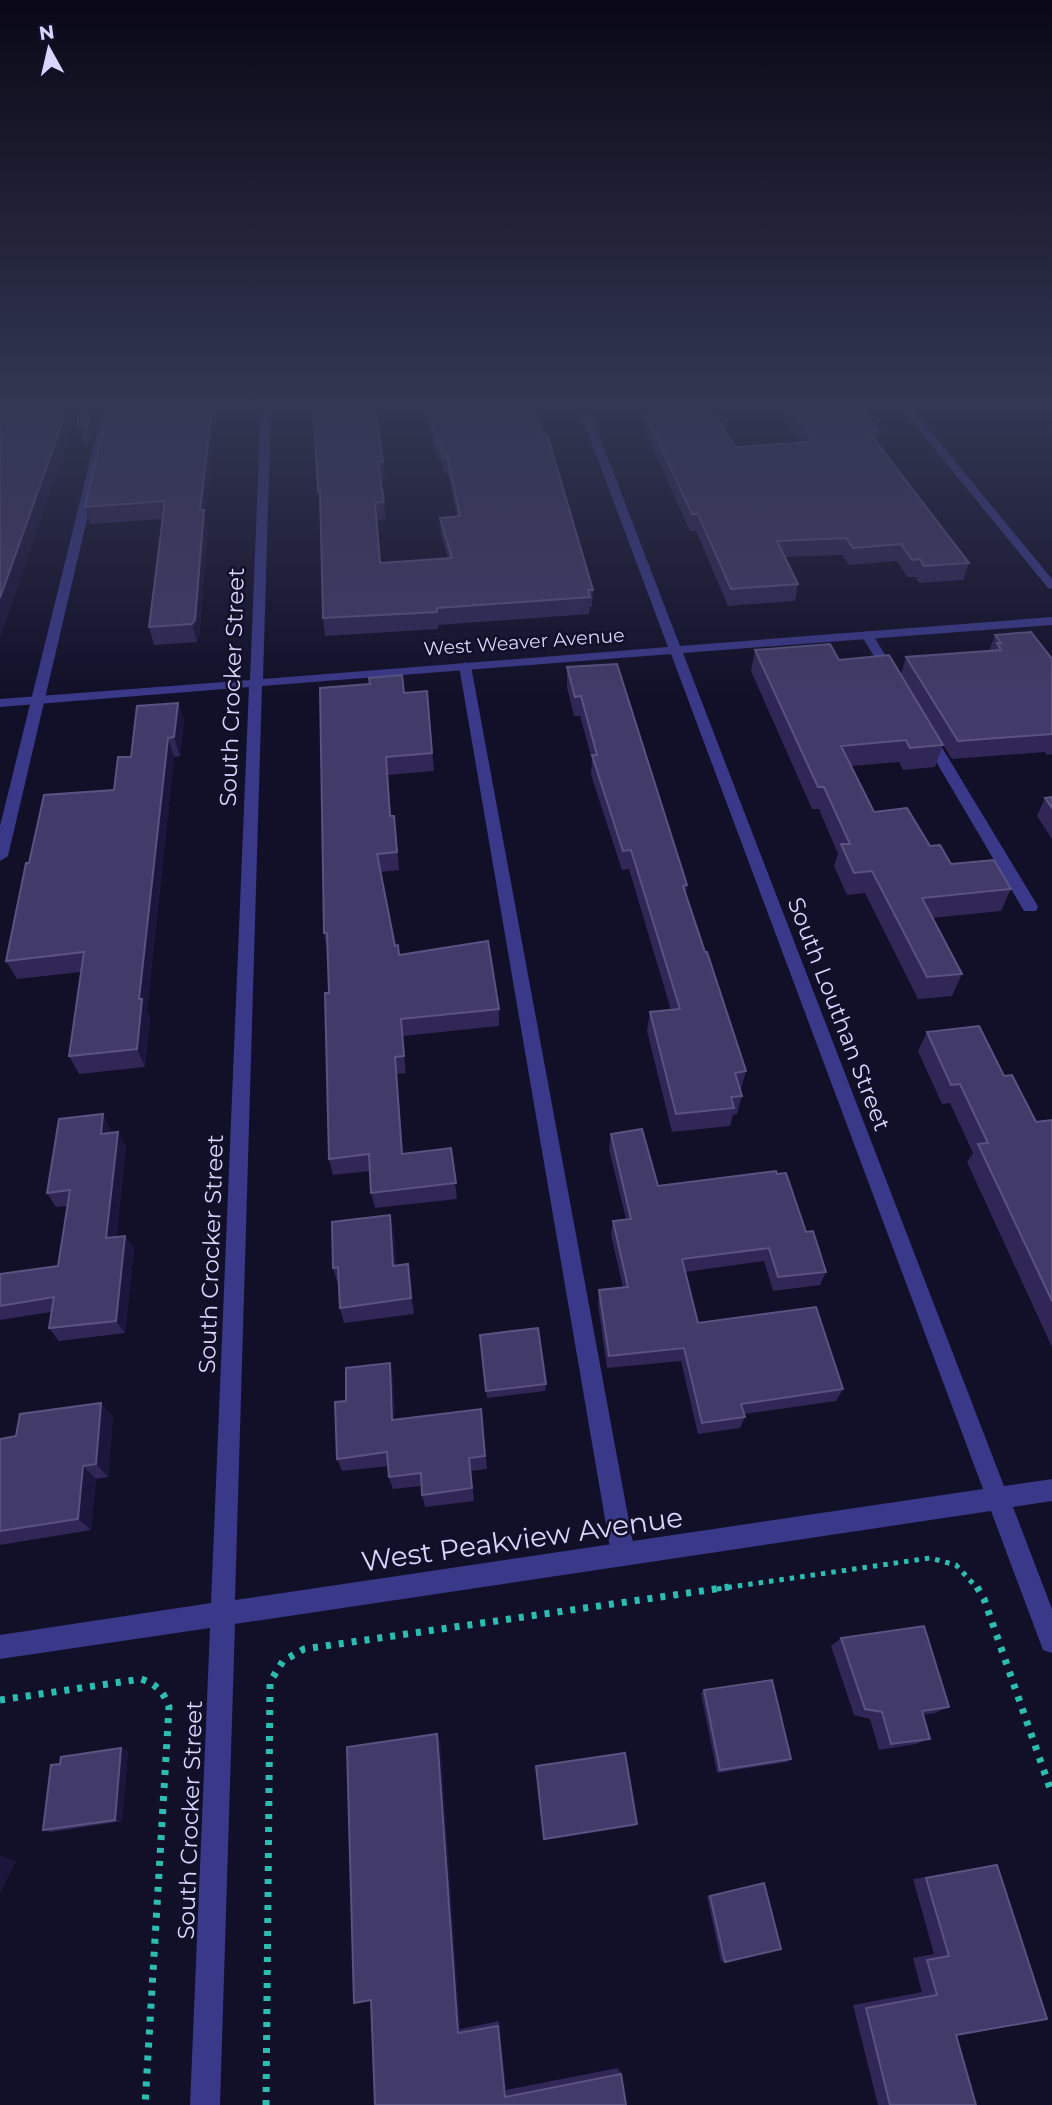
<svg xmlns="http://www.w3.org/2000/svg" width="1052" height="2105" font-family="Montserrat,sans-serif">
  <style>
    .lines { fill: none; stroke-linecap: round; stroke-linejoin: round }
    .path-far1 { stroke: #2cbdb1; stroke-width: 5; stroke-dasharray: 4.5 6; stroke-linecap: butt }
    .path { stroke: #2cbdb1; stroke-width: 7; stroke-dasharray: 5 8; stroke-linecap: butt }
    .lane { fill: #3a3888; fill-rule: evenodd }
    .street { fill: #3a3888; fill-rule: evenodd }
    .wall { fill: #302756 }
    .shaded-wall { fill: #1c163c }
    .building { fill: #423a68; stroke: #5a5280; stroke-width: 2 }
    .labels { text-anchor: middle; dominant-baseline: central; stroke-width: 5; stroke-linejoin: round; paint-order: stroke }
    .far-street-label { font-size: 19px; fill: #d9d5ff; stroke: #120f28 }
    .street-label { font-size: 23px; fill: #d9d5ff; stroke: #120f28 }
    .near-street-label { font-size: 28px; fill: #d9d5ff; stroke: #120f28 }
  </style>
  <rect width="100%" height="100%" fill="#120f28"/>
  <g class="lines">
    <path class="path-far1" d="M 717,1589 L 930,1558 L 956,1565 L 978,1589"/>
    <path class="path" d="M 977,1587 L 984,1599 L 1052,1794
      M 0,1700 L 141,1679 C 156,1684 164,1692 169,1707 L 145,2105
      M 266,2105 L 270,1682 L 283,1661 L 304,1649 L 729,1587"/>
    <path class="lane" d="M 104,404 L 114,404 L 8,856 L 0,861 L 0,826 Z
      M 867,631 L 873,635 L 898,676 L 897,679 L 892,680 L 886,676 L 861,635 Z
      M 465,662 L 471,666 L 635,1554 L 631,1562 L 623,1566 L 615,1562 L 611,1554 L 459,666 Z
      M 928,732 L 935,736 L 1036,903 L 1038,907 L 1036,911 L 1024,911 L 921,736 Z"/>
    <path class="street" d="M 261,404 L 271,404 L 263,679 L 668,647 L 577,404 L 587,404 L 680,646 L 1052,617 L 1052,625 L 683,653 L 1004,1486 L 1052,1479 L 1052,1501 L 1013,1507 L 1052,1609 L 1052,1653 L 1043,1650 L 991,1511 L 235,1624 L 220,2105 L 190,2105 L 210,1628 L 0,1659 L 0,1635 L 211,1603 L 249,687 L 0,707 L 0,699 L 250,680 ZM 671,654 L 983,1489 L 235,1600 L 262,686 Z
      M 898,404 L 908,404 L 1052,579 L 1052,589 L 1048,588 Z"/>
  </g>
  <path class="wall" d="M 0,404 L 102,404 L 92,443 L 83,442 L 78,425 L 78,409 L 0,637 Z
    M 109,404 L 205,517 L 208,527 L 199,638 L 197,642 L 154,645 L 149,627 L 163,519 L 90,524 L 85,507 Z
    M 424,404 L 533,404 L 593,590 L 592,607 L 590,607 L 589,614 L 438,625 L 438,629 L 325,636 L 323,618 L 320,507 L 318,491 L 314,419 L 383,462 L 385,478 L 381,479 L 386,519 L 377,520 L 380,563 L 448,558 L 441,535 L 440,518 L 457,517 L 448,474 L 444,474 L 441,460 L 438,460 Z
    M 633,404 L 709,404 L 735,447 L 799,443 L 773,404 L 859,404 L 879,431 L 876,442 L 969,563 L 963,580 L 919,583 L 915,577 L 907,577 L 897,561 L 849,565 L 842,555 L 785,557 L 798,584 L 795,601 L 728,606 L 696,531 L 690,531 Z
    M 995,635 L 1052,659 L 1052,754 L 1047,755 L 1045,752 L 952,759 L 943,745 L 935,767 L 903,770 L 899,762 L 851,766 L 874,812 L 930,846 L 951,864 L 1011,889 L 1001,911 L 932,918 L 962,974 L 952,996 L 918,999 L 865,893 L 847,895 L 834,866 L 838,854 L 819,809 L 812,809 L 751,671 L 755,650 L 839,660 L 901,674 L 906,657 L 989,651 Z
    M 567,667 L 687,885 L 686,895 L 746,1071 L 741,1089 L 740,1090 L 742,1096 L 737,1114 L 733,1115 L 730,1126 L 672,1132 L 647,1031 L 650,1012 L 671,1010 L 629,869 L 622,870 L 591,775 L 592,759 L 580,716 L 574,716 L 567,687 Z
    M 427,691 L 434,771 L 388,775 L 391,816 L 396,834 L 399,870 L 381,872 L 395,946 L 400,955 L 499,1009 L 499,1026 L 403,1036 L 406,1073 L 397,1074 L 403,1154 L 451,1148 L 457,1199 L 375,1208 L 371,1193 L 370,1171 L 333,1175 L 329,1159 L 329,993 L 327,950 L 324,933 L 404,693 Z
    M 178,703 L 184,721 L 180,756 L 174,757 L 147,1010 L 150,1017 L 145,1067 L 79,1074 L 69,1056 L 81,972 L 17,979 L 6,961 L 29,863 L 114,790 L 131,757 Z
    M 1052,797 L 1052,839 L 1037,816 L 1045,798 Z
    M 927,1032 L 1004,1076 L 1036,1122 L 1052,1120 L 1052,1347 L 967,1162 L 973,1153 L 950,1103 L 942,1104 L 918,1051 Z
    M 111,1129 L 111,1133 L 118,1132 L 126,1147 L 116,1237 L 125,1236 L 134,1249 L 125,1333 L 59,1341 L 49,1328 L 51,1312 L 0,1320 L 0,1274 L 58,1266 L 67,1206 L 56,1207 L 47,1193 Z
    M 611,1134 L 658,1186 L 806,1232 L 826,1272 L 820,1285 L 773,1291 L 764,1261 L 685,1272 L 698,1323 L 843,1389 L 836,1401 L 744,1414 L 745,1417 L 740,1428 L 698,1434 L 681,1361 L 607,1368 L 598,1304 L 599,1290 L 623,1287 L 611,1235 L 613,1221 L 626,1219 L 609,1149 Z
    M 394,1232 L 396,1266 L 408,1264 L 411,1281 L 414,1314 L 344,1323 L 340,1308 L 339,1284 L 338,1284 L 333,1268 Z
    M 480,1335 L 546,1384 L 545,1391 L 487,1398 Z
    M 393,1377 L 395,1420 L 481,1409 L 487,1469 L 471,1471 L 474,1501 L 425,1507 L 422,1495 L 421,1486 L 393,1489 L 389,1477 L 388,1466 L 342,1471 L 337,1459 L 346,1401 Z
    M 101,1403 L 113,1417 L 108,1477 L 96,1479 L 91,1530 L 0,1545 L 0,1439 L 16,1436 Z
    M 841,1638 L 949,1707 L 935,1713 L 923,1715 L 930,1739 L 916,1744 L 879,1750 L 870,1719 L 854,1715 L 831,1646 Z
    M 704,1690 L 791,1759 L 787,1762 L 717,1773 L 701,1693 Z
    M 440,1740 L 460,2029 L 499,2021 L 506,2090 L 618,2068 L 621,2074 L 626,2105 L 375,2105 Z
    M 121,1748 L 128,1751 L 122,1821 L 51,1832 L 43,1830 Z
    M 536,1769 L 637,1824 L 635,1826 L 544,1840 Z
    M 997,1865 L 956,2035 L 976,2105 L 878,2105 L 853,2005 L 922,1992 L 913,1958 L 934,1954 L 913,1879 L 981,1867 Z
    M 764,1883 L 725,1962 L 721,1961 L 707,1896 Z"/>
  <path class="shaded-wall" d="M 69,404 L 79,404 L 0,637 L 0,598 Z
    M 93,404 L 102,404 L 92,443 L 87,427 Z
    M 213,404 L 218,404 L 205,517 L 208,527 L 199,638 L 197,642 L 192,624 L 200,510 Z
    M 178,703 L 184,721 L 180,756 L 174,737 Z
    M 168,738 L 174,757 L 147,1010 L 150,1017 L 145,1067 L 137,1049 L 139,999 Z
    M 386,757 L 388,775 L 392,834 L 390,816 Z
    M 401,1019 L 403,1036 L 406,1073 L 404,1056 Z
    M 395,1057 L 397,1074 L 404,1170 L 402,1154 Z
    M 103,1114 L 111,1129 L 109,1149 L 101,1134 Z
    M 118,1132 L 126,1147 L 114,1251 L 106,1238 Z
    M 390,1215 L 394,1232 L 397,1282 L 393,1266 Z
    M 125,1236 L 134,1249 L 125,1333 L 116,1321 Z
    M 408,1264 L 411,1281 L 414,1314 L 411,1298 Z
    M 390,1363 L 393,1377 L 396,1434 L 392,1420 Z
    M 101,1403 L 113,1417 L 108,1477 L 96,1464 Z
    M 83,1466 L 96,1479 L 91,1530 L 78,1519 Z
    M 437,1734 L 440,1740 L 460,2029 L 458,2033 Z
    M 121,1748 L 128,1751 L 122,1821 L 115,1820 Z
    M 0,1855 L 16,1861 L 0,1894 Z
    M 499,2021 L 506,2090 L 505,2097 L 498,2026 Z"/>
  <path class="building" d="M 0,404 L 69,404 L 0,598 Z
    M 78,404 L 93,404 L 87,427 L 78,425 Z
    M 109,404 L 213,404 L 200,510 L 204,510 L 195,620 L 192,624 L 149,627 L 165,501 L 85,507 Z
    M 315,404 L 375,404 L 383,462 L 378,462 L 384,502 L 375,503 L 380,563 L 452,558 L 440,518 L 460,516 L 447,457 L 443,458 L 440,444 L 437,444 L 427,404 L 533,404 L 543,434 L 547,434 L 593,590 L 588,590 L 590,597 L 437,608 L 437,612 L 323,618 L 320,490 L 318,491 L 314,419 Z
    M 641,404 L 709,404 L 735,447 L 813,442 L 787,404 L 859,404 L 879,431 L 868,431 L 969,563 L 924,566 L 920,559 L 912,560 L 901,544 L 853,548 L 846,538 L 777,541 L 798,584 L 731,589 L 698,514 L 692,514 Z
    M 1031,632 L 1052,659 L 1052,734 L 958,741 L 906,657 L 1001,650 L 997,643 L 1001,643 L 995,635 Z
    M 830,644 L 839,660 L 889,655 L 943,745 L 910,748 L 906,740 L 841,746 L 874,812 L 907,808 L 930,846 L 940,845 L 951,864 L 994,860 L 1011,889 L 922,898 L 962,974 L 927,977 L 872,871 L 854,873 L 841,844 L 850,844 L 824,787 L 818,787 L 755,650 Z
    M 617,664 L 687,885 L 683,886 L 705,952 L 707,952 L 746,1071 L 735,1073 L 742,1096 L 731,1097 L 734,1108 L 676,1114 L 650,1012 L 680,1009 L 631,850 L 623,851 L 592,755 L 597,755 L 581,696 L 575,697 L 567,667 Z
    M 402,675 L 404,693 L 427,691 L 432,753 L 386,757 L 390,816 L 394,816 L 397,852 L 377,854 L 395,946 L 398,945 L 399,955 L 488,941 L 499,1009 L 401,1019 L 404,1056 L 395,1057 L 402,1154 L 451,1148 L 456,1183 L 371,1193 L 369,1154 L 329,1159 L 325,993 L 329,993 L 327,933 L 324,933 L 320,688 L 370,684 L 369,678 Z
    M 178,703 L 174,737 L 168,738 L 139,999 L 142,999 L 137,1049 L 69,1056 L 84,952 L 6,961 L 26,863 L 29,863 L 44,795 L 114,790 L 118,757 L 131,757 L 137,706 Z
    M 1052,797 L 1052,808 L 1045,798 Z
    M 979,1026 L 1004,1076 L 1012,1075 L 1036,1122 L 1052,1120 L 1052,1301 L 978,1144 L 988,1143 L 960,1084 L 951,1085 L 927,1032 Z
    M 103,1114 L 101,1134 L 118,1132 L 106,1238 L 125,1236 L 116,1321 L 49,1328 L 54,1297 L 0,1306 L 0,1274 L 58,1266 L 70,1190 L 47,1193 L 59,1119 Z
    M 642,1129 L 658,1186 L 776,1171 L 777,1174 L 786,1173 L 806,1232 L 813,1231 L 826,1272 L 778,1277 L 769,1248 L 682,1259 L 698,1323 L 816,1307 L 843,1389 L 741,1404 L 745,1417 L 702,1423 L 684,1348 L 609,1356 L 599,1290 L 628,1287 L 613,1221 L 631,1219 L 611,1134 Z
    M 390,1215 L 393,1266 L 408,1264 L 411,1298 L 340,1308 L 338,1267 L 333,1268 L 332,1222 Z
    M 538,1328 L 546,1384 L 486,1391 L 480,1335 Z
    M 390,1363 L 392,1420 L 481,1409 L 485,1456 L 469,1458 L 472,1488 L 422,1495 L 421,1473 L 389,1477 L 387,1452 L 337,1459 L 335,1402 L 346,1401 L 346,1368 Z
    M 101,1403 L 96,1464 L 83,1466 L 78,1519 L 0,1531 L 0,1439 L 16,1436 L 20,1414 Z
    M 924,1626 L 949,1707 L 922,1711 L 930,1739 L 891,1744 L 882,1712 L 865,1709 L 841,1638 Z
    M 772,1680 L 791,1759 L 720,1770 L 704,1690 Z
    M 437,1734 L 458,2033 L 498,2026 L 505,2097 L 621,2074 L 626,2105 L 375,2105 L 371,2000 L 354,2003 L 347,1747 Z
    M 121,1748 L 115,1820 L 43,1830 L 51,1765 L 60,1764 L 61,1757 Z
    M 625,1753 L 637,1824 L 544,1839 L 536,1766 Z
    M 997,1865 L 1047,2019 L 956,2035 L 976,2105 L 890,2105 L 866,2008 L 937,1995 L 927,1960 L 949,1956 L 926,1878 Z
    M 764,1883 L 781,1949 L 725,1962 L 710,1896 Z"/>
  <linearGradient id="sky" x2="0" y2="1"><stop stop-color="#0a0816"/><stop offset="0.58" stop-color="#333753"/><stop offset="1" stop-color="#333753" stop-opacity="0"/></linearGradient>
  <rect width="1052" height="699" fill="url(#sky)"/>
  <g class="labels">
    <g class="far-street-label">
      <text transform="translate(524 642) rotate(-4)">West Weaver Avenue</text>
    </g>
    <g class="street-label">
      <text transform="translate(232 687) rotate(-88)">South Crocker Street</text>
      <text transform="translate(839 1014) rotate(69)">South Louthan Street</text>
      <text transform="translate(211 1254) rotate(-88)">South Crocker Street</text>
      <text transform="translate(190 1820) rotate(-88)">South Crocker Street</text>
    </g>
    <g class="near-street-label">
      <text transform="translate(522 1539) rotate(-8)">West Peakview Avenue</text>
    </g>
  </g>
  <g transform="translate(49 49) rotate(352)" stroke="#120f28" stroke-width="5" paint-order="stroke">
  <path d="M0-5L12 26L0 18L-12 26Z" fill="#d9d5ff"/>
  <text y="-10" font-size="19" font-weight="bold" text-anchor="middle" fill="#d9d5ff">N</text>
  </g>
</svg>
